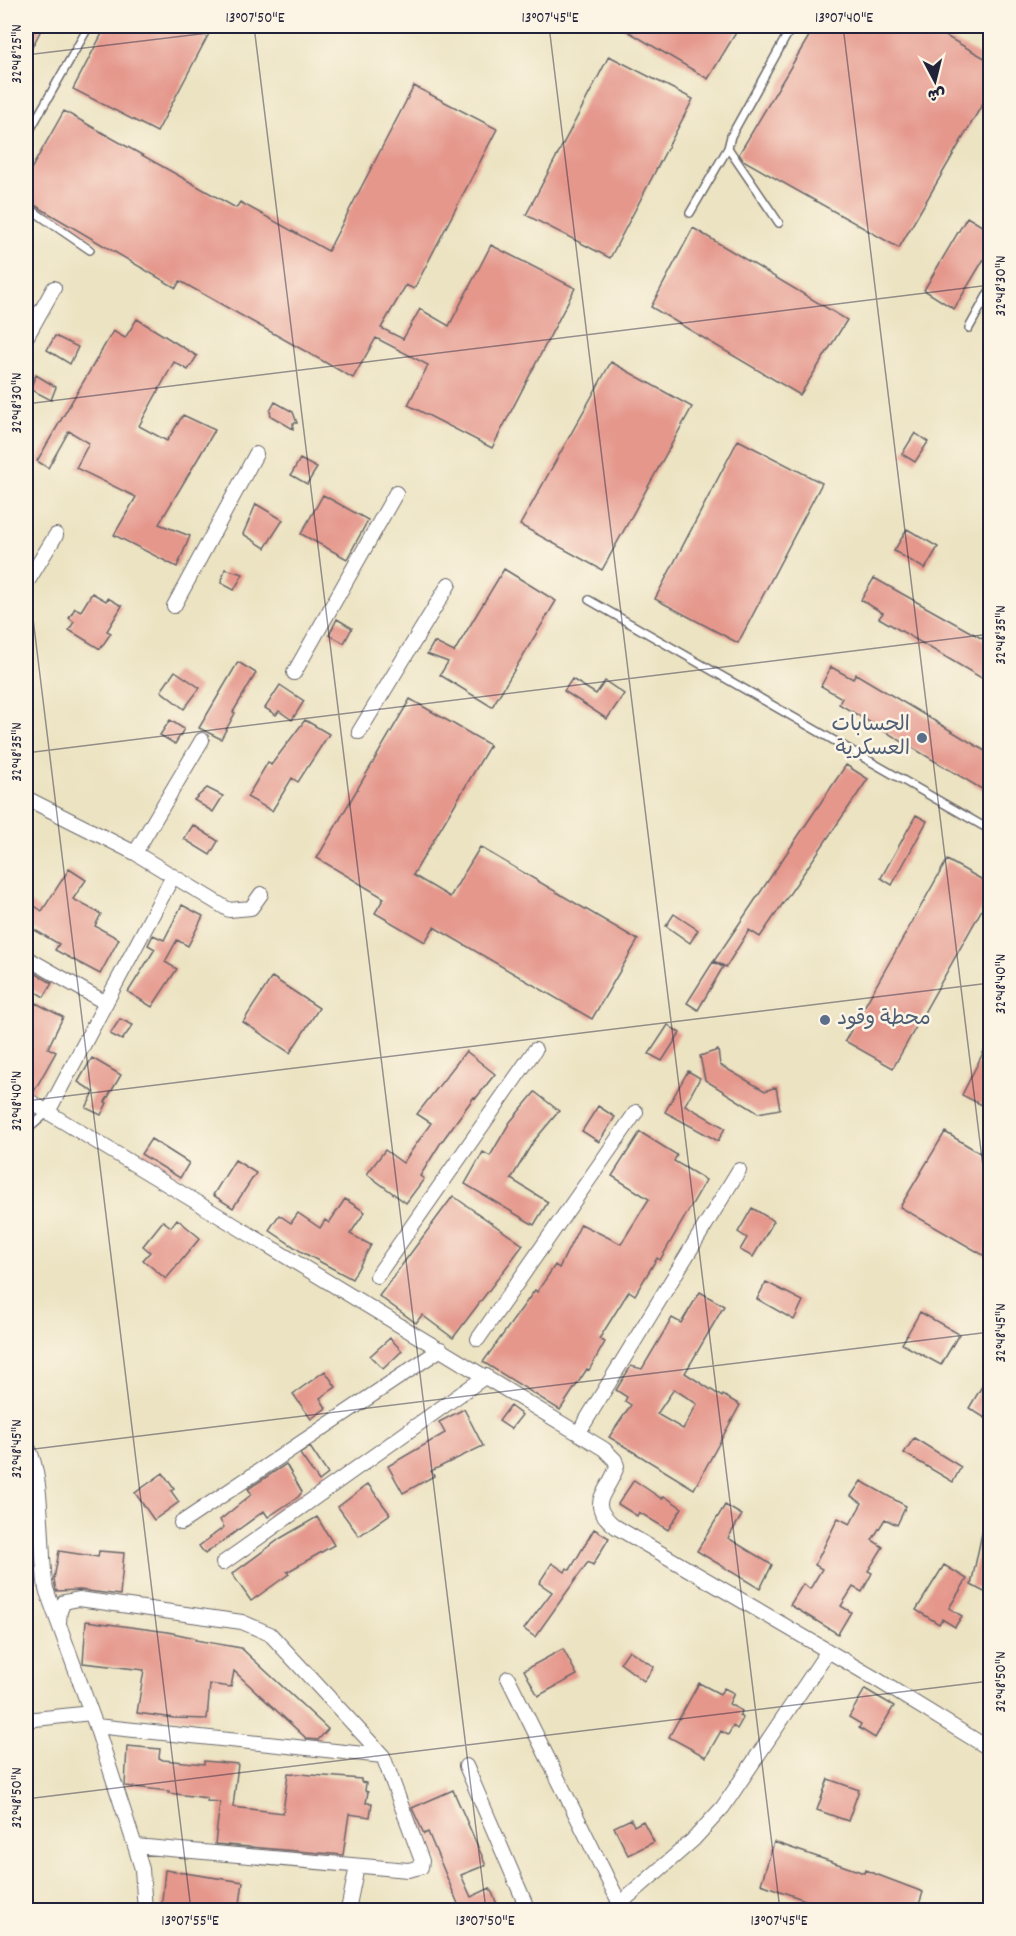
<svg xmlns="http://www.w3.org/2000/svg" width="1016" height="1936" font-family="Dekko,'Playpen Sans Arabic',sans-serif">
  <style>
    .building { fill: #e5978c; fill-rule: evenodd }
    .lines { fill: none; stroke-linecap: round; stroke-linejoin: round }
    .service-casing { stroke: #69666a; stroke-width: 10 }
    .minor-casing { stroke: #69666a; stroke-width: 16 }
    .service { stroke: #fff; stroke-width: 7 }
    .minor { stroke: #fff; stroke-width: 14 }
    .ticks { fill: none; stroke: #22223b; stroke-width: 1.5; stroke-opacity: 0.45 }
    .service-dot { fill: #5c6f8a; stroke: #fcf5e5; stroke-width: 2 }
    .labels { text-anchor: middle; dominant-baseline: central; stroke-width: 5; stroke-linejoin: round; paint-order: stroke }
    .service-label { font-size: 21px; fill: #4e5e75; stroke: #fcf5e5; text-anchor: end }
    .neatline { fill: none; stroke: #22223b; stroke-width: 2 }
    .ticks-label { font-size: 15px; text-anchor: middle; fill: #22223b }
  </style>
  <rect width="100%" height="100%" fill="#fcf5e5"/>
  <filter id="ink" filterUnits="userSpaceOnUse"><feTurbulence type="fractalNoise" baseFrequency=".0167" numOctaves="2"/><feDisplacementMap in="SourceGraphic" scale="12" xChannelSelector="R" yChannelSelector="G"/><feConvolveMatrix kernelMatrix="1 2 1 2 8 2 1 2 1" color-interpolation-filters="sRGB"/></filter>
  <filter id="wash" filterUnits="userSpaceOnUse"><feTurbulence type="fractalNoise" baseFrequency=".008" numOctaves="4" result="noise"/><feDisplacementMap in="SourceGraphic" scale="24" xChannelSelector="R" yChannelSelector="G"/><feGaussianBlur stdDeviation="1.35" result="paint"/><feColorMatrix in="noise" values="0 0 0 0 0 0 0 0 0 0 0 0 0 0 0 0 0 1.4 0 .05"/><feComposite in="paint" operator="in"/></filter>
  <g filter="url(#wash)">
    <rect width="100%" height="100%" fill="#ece3c2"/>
    <g id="blocks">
      <path class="building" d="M 26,26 L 43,26 L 26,59 Z
        M 106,26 L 213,26 L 157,132 L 73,89 Z
        M 619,26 L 740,26 L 708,79 Z
        M 815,26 L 928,26 L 990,61 L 990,91 L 899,248 L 743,160 L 739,154 Z
        M 609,56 L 693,99 L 610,258 L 526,215 Z
        M 414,86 L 497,129 L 414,289 L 406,285 L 381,328 L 403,339 L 420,309 L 449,326 L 491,245 L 575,288 L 492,448 L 408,405 L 428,365 L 376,338 L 353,378 L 180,281 L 176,288 L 26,200 L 26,178 L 64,111 L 236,208 L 240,202 L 328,251 Z
        M 967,217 L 990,231 L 990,249 L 954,309 L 924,290 Z
        M 693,228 L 847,320 L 800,395 L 651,307 Z
        M 137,319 L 197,356 L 188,370 L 174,362 L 139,426 L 167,441 L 183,415 L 215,430 L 159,524 L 190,536 L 177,567 L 114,535 L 136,497 L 76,468 L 89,443 L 69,431 L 48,468 L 37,461 L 113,331 L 125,338 Z
        M 55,336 L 78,347 L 70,364 L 47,350 Z
        M 611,362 L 692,407 L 602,570 L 520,525 Z
        M 36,375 L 56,387 L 51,400 L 30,389 Z
        M 275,402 L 293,412 L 297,423 L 293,423 L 293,429 L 271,416 L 270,411 Z
        M 915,433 L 928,442 L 915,462 L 902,454 Z
        M 738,440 L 822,483 L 738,643 L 655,599 Z
        M 300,459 L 317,468 L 307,484 L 291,475 Z
        M 323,495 L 368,520 L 347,559 L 301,534 Z
        M 256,504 L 283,520 L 265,548 L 243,534 Z
        M 907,529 L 938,547 L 925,569 L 894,551 Z
        M 225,569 L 243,574 L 234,590 L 221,583 Z
        M 504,569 L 556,601 L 492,707 L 440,675 L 448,662 L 427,654 L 434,642 L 454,652 Z
        M 874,578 L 990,643 L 990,683 L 879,618 L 883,613 L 861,600 Z
        M 92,593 L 106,601 L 108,598 L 122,606 L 107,631 L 111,633 L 100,649 L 69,630 L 74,622 L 69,618 L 75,608 L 81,611 Z
        M 337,619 L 352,628 L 344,643 L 329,635 Z
        M 238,662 L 256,673 L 233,712 L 235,713 L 221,739 L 199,728 Z
        M 831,667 L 853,679 L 856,674 L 990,754 L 990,794 L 839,704 L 842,698 L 821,686 Z
        M 175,671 L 200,688 L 184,709 L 161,691 Z
        M 572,679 L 596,694 L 605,681 L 624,694 L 607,719 L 564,691 Z
        M 280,685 L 304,701 L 292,720 L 279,711 L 276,715 L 265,708 Z
        M 410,699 L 490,745 L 413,875 L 450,897 L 480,847 L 638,940 L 592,1019 L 434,927 L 425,942 L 375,913 L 384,898 L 317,858 Z
        M 170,720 L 184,729 L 175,744 L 160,735 Z
        M 305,720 L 329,734 L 298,782 L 292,778 L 272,811 L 247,797 L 268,762 L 271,765 Z
        M 846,765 L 868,779 L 760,937 L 749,930 L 726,967 L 714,961 Z
        M 207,788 L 223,796 L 213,812 L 194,800 Z
        M 916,815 L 927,821 L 892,885 L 881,878 Z
        M 193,825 L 218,841 L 210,855 L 184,839 Z
        M 947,860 L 990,884 L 990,895 L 893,1068 L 845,1041 Z
        M 69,869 L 86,880 L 73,899 L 101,914 L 95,926 L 119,939 L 100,974 L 55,950 L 59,944 L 26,925 L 26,900 L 42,911 Z
        M 182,905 L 203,916 L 188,946 L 177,940 L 165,962 L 177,969 L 152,1007 L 128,992 L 155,949 L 148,945 L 153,935 L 164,940 Z
        M 674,914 L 698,930 L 690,943 L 666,926 Z
        M 713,962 L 723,967 L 698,1010 L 687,1003 Z
        M 26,968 L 52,983 L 44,997 L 26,986 Z
        M 272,977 L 319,1008 L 290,1053 L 243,1022 Z
        M 36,1003 L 63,1017 L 48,1048 L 56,1052 L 33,1093 L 26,1090 L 26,1037 L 32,1026 L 26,1023 Z
        M 120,1019 L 133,1025 L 122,1040 L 110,1034 Z
        M 668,1025 L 680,1033 L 662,1061 L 649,1054 Z
        M 990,1039 L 990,1109 L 962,1095 Z
        M 718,1050 L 720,1065 L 765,1091 L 776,1087 L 780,1109 L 758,1113 L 705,1080 L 700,1056 Z
        M 466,1051 L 495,1074 L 476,1098 L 474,1097 L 440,1144 L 420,1176 L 424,1179 L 406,1203 L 367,1174 L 385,1150 L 403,1163 L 431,1123 L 417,1114 Z
        M 92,1058 L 121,1075 L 105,1102 L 107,1103 L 101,1115 L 86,1108 L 94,1092 L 78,1082 Z
        M 688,1071 L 700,1078 L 685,1105 L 725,1128 L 718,1141 L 665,1112 Z
        M 535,1092 L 559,1111 L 533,1142 L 511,1179 L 548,1202 L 534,1225 L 465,1184 L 483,1152 L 490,1156 L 510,1122 Z
        M 598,1106 L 615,1117 L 599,1142 L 582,1131 Z
        M 640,1132 L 677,1155 L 674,1161 L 706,1180 L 660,1260 L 657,1258 L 635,1295 L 629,1291 L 599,1339 L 605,1342 L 589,1370 L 587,1369 L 560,1410 L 483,1362 L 535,1290 L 537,1292 L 555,1265 L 559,1268 L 581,1224 L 621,1244 L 649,1199 L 612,1176 Z
        M 945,1132 L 990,1159 L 990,1259 L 900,1207 Z
        M 151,1139 L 189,1163 L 180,1178 L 141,1154 Z
        M 235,1160 L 256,1173 L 233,1208 L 213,1195 Z
        M 453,1196 L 523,1245 L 453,1338 L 422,1315 L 416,1323 L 379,1296 Z
        M 345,1199 L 365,1212 L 350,1234 L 371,1245 L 352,1279 L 302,1252 L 269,1230 L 279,1215 L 291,1223 L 298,1213 L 320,1228 L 325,1220 L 329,1223 Z
        M 752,1208 L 774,1221 L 753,1257 L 740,1250 L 747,1238 L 738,1232 Z
        M 177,1219 L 200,1238 L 166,1279 L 143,1260 L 150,1252 L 143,1246 L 163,1221 L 171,1227 Z
        M 766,1282 L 803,1301 L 794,1320 L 757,1299 Z
        M 700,1292 L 724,1306 L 685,1373 L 722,1397 L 723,1395 L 740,1405 L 694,1489 L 609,1437 L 631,1405 L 625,1401 L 627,1397 L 616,1390 L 631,1366 L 642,1369 L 672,1318 L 681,1323 ZM 674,1389 L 697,1404 L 683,1429 L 657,1414 Z
        M 920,1312 L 959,1334 L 941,1365 L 902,1344 Z
        M 390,1338 L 402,1351 L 383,1369 L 370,1356 Z
        M 325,1371 L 336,1387 L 320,1398 L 326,1408 L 311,1419 L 293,1394 Z
        M 990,1373 L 990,1410 L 985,1418 L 969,1408 Z
        M 510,1406 L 522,1415 L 511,1429 L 499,1421 Z
        M 464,1409 L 483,1446 L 431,1471 L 434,1476 L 403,1493 L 388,1466 L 445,1433 L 439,1422 Z
        M 914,1438 L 961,1467 L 953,1482 L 904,1453 Z
        M 310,1447 L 328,1474 L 319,1481 L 300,1454 Z
        M 286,1464 L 302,1492 L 298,1497 L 268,1517 L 264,1511 L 205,1554 L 199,1546 L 224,1527 L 220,1520 L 252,1494 L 248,1489 Z
        M 163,1473 L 174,1489 L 171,1491 L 179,1502 L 154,1520 L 135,1493 Z
        M 634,1480 L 662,1499 L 664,1496 L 682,1508 L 668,1530 L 639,1512 L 637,1516 L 618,1504 Z
        M 861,1481 L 906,1506 L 897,1525 L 885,1519 L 872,1540 L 883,1547 L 868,1571 L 872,1573 L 862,1592 L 853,1587 L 841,1606 L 851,1612 L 838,1634 L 790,1605 L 803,1584 L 810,1589 L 822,1569 L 815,1565 L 838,1518 L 850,1524 L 862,1503 L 851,1496 Z
        M 368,1484 L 390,1514 L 359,1536 L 338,1507 Z
        M 725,1505 L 742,1515 L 728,1538 L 772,1565 L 760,1589 L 697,1551 Z
        M 317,1517 L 334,1545 L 287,1572 L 289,1574 L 251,1601 L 232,1574 L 281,1538 Z
        M 985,1519 L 990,1519 L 990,1595 L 971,1585 Z
        M 594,1529 L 609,1538 L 593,1565 L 588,1562 L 535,1637 L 524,1629 L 552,1592 L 539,1583 L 552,1563 L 565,1572 L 567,1568 L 570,1570 Z
        M 59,1551 L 98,1557 L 99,1551 L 124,1553 L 120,1595 L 80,1590 L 56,1591 L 54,1579 Z
        M 944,1565 L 967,1579 L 949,1608 L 962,1616 L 955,1627 L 942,1619 L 939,1624 L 916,1610 Z
        M 86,1621 L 168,1632 L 196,1638 L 195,1640 L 241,1648 L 328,1729 L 318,1740 L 307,1739 L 234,1671 L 231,1687 L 210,1684 L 207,1719 L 174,1718 L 137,1713 L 144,1670 L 83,1663 Z
        M 563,1649 L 577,1675 L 538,1696 L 524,1670 Z
        M 629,1650 L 654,1667 L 644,1681 L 620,1663 Z
        M 699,1683 L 720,1694 L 724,1688 L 734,1693 L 729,1704 L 742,1711 L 739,1716 L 743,1718 L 737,1729 L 733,1726 L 728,1735 L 721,1731 L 706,1757 L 669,1737 Z
        M 865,1689 L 894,1706 L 875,1738 L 859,1728 L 861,1724 L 849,1717 Z
        M 127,1746 L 160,1749 L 159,1758 L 163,1760 L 204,1764 L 204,1761 L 238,1764 L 233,1807 L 283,1813 L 288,1773 L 361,1779 L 361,1782 L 366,1783 L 365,1791 L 368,1792 L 366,1803 L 372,1803 L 370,1817 L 349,1814 L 343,1855 L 215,1844 L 220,1802 L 207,1801 L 207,1798 L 168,1793 L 169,1791 L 125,1786 Z
        M 828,1779 L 859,1790 L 848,1821 L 817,1810 Z
        M 453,1790 L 486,1865 L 461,1875 L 471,1897 L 490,1888 L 500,1911 L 461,1911 L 428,1832 L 424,1834 L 412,1808 Z
        M 631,1819 L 634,1826 L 643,1821 L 654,1842 L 628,1855 L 614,1827 Z
        M 774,1842 L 864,1873 L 865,1870 L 923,1892 L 917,1911 L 835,1911 L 761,1884 Z
        M 165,1870 L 243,1882 L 239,1911 L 161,1911 Z"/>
    </g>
  </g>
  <g filter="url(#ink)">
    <use href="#blocks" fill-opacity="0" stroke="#69666a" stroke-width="1.5"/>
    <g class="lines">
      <g class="service-casing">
        <path id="service" d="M 26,137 L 89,26
          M 990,166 L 987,171 L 990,183
          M 26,206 L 90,250
          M 690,213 L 728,148
          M 779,223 L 728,148 L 731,136 L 792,26
          M 969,328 L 990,290
          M 589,600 L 990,830
          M 26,1131 L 48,1112"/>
      </g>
      <g class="minor-casing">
        <path id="minor" d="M 26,338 L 54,288
          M 26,584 L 56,535
          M 174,606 L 256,454
          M 294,673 L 396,493
          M 359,732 L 449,584
          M 26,798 L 135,853 L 229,910 L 251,908 L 261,894
          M 135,853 L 202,740
          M 27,958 L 106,1003
          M 26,1099 L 604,1449 L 615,1460 L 617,1466 C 608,1495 584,1502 616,1527 L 876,1679 L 990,1749
          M 48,1112 L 173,876
          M 377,1276 L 535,1050
          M 478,1339 L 636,1112
          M 579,1432 L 739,1170
          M 26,1445 C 44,1466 40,1555 46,1589 L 96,1726 L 135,1846 L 142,1869 L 145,1910
          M 181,1523 L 441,1349
          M 223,1563 L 486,1376
          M 59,1622 L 60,1611 L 64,1602 L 79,1599 L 242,1622 L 270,1634 L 383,1756 L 422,1861 L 421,1867 L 408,1870 L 135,1846
          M 508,1678 L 620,1904
          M 26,1720 L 91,1713
          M 96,1726 L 383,1756
          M 466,1766 L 528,1910
          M 348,1910 L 357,1866
          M 613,1910 L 693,1840 L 723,1807 L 828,1651"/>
      </g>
      <use href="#service" class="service"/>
      <use href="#minor" class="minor"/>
    </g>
  </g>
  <path class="ticks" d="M 254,26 L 486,1910M 549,26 L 780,1910M 843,26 L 990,1224M 26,55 L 266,26M 26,404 L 990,285M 26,561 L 191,1910M 26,753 L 990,634M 26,1101 L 990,983M 26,1450 L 990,1332M 26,1799 L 990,1681"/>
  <g class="service-dot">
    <circle cx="922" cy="738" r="6"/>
    <circle cx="825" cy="1020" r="6"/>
  </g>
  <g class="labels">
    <g class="service-label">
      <text x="910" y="726">الحسابات<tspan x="910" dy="24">العسكرية</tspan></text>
      <text x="837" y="1020" text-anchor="start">محطة وقود</text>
    </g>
  </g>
  <rect width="1016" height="1936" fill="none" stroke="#fcf5e5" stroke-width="66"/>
  <g transform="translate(935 81) rotate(173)" stroke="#fcf5e5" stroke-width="4.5" paint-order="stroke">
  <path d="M0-4.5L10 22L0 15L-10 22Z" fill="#22223b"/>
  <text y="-9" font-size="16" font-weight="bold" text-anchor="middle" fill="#22223b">ش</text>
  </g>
  <rect x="33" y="33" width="950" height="1870" class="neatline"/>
  <g class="ticks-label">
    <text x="255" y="22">13°07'50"E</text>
    <text x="550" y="22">13°07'45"E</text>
    <text x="844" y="22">13°07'40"E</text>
    <text transform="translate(16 54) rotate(-90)" y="5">32°48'25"N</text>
    <text transform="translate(1000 286) rotate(-90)" y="5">32°48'30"N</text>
    <text transform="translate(16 403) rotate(-90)" y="5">32°48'30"N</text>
    <text transform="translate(1000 635) rotate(-90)" y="5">32°48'35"N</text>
    <text transform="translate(16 752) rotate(-90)" y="5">32°48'35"N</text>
    <text transform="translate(1000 984) rotate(-90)" y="5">32°48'40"N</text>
    <text transform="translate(16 1101) rotate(-90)" y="5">32°48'40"N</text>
    <text transform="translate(1000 1333) rotate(-90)" y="5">32°48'45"N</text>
    <text transform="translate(16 1449) rotate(-90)" y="5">32°48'45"N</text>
    <text transform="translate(1000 1682) rotate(-90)" y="5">32°48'50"N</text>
    <text transform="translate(16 1798) rotate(-90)" y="5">32°48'50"N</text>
    <text x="190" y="1925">13°07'55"E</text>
    <text x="485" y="1925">13°07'50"E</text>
    <text x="779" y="1925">13°07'45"E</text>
  </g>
</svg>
